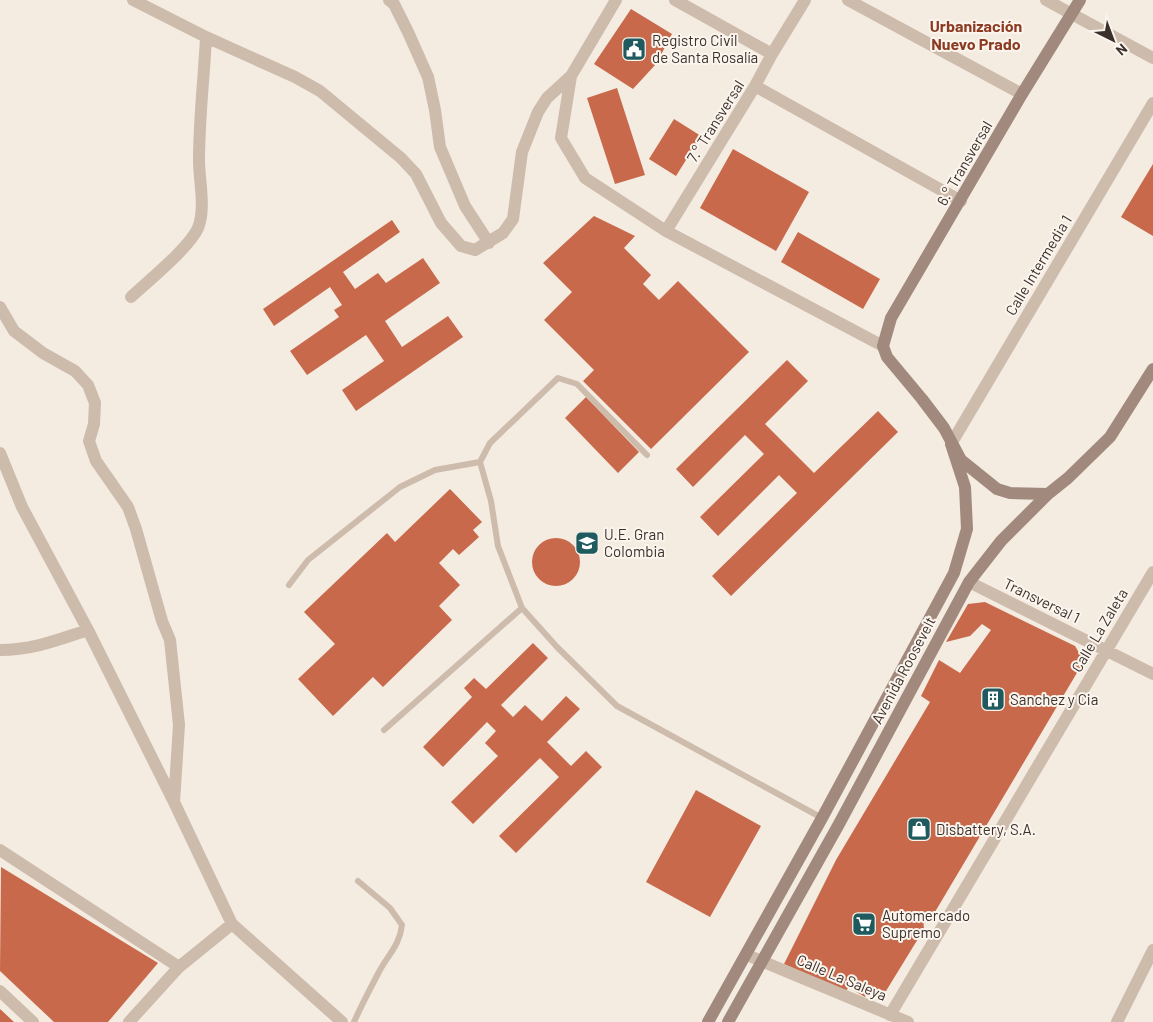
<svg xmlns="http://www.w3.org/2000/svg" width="1153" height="1022" font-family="Barlow,sans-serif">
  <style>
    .building { fill: #c8694b }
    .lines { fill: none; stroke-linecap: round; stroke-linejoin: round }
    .lane { stroke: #cdbbac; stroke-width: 6 }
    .street { stroke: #cdbbac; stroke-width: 12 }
    .secondary { stroke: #a18a7d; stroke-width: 12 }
    .labels { text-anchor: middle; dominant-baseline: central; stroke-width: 4; stroke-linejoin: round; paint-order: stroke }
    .poi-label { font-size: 15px; fill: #3b302b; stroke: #fbf5ee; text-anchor: start }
    .street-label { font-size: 15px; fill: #3b302b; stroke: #fbf5ee }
    .neighbourhood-label { font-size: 16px; font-weight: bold; fill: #8c3b22; stroke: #fbf5ee }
  </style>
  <rect width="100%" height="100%" fill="#f4ebe1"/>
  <path class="building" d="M 631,9 L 672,34 L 656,64 L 633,89 L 594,64 Z
    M 617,88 L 645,175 L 615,184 L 587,98 Z
    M 674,119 L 701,136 L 676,176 L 649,159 Z
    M 733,149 L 809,192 L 776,251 L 700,208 Z
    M 1153,164 L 1153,236 L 1121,217 Z
    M 594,216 L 635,236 L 624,248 L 651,275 L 643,284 L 659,300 L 678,281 L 749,352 L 651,449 L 583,381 L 594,370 L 544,320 L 572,292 L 543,263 Z
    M 392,220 L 400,232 L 343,272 L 355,289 L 378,273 L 386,283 L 423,258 L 440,283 L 385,321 L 402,347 L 448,316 L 463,337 L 356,411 L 342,390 L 384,361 L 366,335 L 307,375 L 290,351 L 339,317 L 334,310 L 342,305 L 330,287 L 274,326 L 263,309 Z
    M 798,232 L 880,279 L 863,309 L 781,262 Z
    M 787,360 L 808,381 L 765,424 L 814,473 L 878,411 L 898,432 L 731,596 L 712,576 L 797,493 L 779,475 L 718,536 L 700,517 L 764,454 L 745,435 L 693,487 L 676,469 Z
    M 586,397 L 639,452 L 618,473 L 565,418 Z
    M 450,489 L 482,522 L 473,530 L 479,537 L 459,555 L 453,549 L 439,563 L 460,585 L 439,606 L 452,620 L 383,687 L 373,677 L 333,716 L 298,679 L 335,644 L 304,612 L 387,533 L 395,542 Z
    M532 562a24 24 0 1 1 48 0a24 24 0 1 1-48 0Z
    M 985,602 L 1075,646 L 1084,661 L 929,922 L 923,918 L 924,929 L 886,991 L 876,993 L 869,989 L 865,997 L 853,990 L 856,985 L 852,983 L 845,992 L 784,964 L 836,860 L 930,702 L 921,696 L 939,660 L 960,673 L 991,630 L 982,624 L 970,636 L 946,642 L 968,604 Z
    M 533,643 L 548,658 L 501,705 L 513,717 L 525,705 L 542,721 L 566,696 L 580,709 L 547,742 L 571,766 L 586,751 L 602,767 L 516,853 L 499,836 L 559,777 L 540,758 L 473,824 L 451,802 L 498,756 L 485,743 L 496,731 L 487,722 L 443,767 L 423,747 L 472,697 L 464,688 L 474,678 L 486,689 Z
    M 696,790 L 761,826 L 710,917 L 646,882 Z
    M 1,867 L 158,963 L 108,1022 L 54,1022 L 0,971 Z
    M 0,1009 L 14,1022 L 0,1022 Z"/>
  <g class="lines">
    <path class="lane" d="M 480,462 L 491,501 L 498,546 L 522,608 L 557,647 L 617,706 L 822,818
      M 289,585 L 308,560 L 400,487 L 435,470 L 480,462 L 490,443 L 558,378 L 577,384 L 647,455
      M 384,730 L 522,608
      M 354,1022 C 362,1004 371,987 380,970 C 389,954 400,944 402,925 L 390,908 L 358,881"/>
    <path class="street" d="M 133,0 L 206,37 L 295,77 L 320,91 L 401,158 L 416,174 L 441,223 L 461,246 L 475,250 L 503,233 L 513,219 L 522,152 L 538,112 L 547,98 L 571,76 L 616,0
      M 389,0 L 394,4 L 408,32 L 428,77 L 435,110 L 440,147 L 465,206 L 489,243
      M 675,0 L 772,54
      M 848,0 L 1022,94
      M 1046,0 L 1153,58
      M 571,76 L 561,138 L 585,178 L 666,231 L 883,346
      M 755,86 L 961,201
      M 666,231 L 755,86 L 772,54 L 805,0
      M 131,297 C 148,281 189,248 198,228 C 206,208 199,181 199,160 C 199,119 204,78 206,37
      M 0,307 L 14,331 L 43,353 L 75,371 L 88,385 L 95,403 L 94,424 L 89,441 L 96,461 L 128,507 L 136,529 L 162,621 L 170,640 L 179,725 L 174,802
      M 951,444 L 1153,103
      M 0,453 L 22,507 L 88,630 L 174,802 L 232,924 L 342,1022
      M 969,582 L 1153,674
      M 0,650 C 33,650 57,640 88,630
      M 0,850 L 179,967
      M 747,955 L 908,1022
      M 0,991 L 33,1022
      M 890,1015 L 1153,572
      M 129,1022 L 179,967 L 232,924
      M 1117,1022 L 1153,950"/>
    <path class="secondary" d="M 1048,494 L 1010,493 L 997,489 L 961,460 L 944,428 L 922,399 L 887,357 L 883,346 L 891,318 L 1022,94 L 1080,0
      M 708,1022 L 822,818 L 954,573 L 967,529 L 965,487 L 951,444
      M 728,1022 L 839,824 L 969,582 L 1001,541 L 1048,494 L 1068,478 L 1110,437 L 1153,369"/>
  </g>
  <defs>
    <g id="civic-square" transform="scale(1.25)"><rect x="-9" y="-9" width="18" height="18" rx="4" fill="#1f5a5e" stroke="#fbf5ee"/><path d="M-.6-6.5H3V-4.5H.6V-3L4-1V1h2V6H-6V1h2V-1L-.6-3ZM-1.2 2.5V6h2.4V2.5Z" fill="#fff"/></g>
    <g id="school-square" transform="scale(1.25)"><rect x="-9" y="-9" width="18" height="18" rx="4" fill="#1f5a5e" stroke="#fbf5ee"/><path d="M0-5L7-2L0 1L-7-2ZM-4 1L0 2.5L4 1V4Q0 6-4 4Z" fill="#fff"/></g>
    <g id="building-square" transform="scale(1.25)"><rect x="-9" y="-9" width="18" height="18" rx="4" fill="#1f5a5e" stroke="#fbf5ee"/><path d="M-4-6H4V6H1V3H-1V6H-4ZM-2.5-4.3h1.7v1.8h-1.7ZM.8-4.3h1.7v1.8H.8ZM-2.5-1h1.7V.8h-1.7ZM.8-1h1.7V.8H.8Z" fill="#fff"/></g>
    <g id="shop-square" transform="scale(1.25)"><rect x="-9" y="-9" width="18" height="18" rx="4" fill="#1f5a5e" stroke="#fbf5ee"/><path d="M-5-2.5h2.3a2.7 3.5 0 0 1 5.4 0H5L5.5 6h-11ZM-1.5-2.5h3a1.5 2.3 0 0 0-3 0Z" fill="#fff"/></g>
    <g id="supermarket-square" transform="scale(1.25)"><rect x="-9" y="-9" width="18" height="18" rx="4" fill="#1f5a5e" stroke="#fbf5ee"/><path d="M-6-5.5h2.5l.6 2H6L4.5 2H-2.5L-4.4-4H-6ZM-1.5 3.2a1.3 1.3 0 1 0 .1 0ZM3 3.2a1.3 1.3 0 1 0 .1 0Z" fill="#fff"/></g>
  </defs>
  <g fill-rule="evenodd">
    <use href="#civic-square" x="634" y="49"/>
    <use href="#school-square" x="587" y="543"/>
    <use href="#building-square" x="993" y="699"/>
    <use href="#shop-square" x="919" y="829"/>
    <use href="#supermarket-square" x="864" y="924"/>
  </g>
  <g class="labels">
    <g class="poi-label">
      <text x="652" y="40">Registro Civil<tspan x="652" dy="17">de Santa Rosalía</tspan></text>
      <text x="604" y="534">U.E. Gran<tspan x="604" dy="17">Colombia</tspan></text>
      <text x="1010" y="699">Sanchez y Cia</text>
      <text x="936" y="829">Disbattery, S.A.</text>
      <text x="882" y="915">Automercado<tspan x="882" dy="17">Supremo</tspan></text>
    </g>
    <g class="street-label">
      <text transform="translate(715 121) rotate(-58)">7.° Transversal</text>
      <text transform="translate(964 163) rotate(-60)">6.° Transversal</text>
      <text transform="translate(1038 265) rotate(-59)">Calle Intermedia 1</text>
      <text transform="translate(1042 600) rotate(26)">Transversal 1</text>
      <text transform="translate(1099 630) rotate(-59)">Calle La Zaleta</text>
      <text transform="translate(903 670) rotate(-62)">Avenida Roosevelt</text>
      <text transform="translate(842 977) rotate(23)">Calle La Saleya</text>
    </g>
    <g class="neighbourhood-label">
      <text x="976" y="25">Urbanización<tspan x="976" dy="18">Nuevo Prado</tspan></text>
    </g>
  </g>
  <g transform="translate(1113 40) rotate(138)" stroke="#fbf5ee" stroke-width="4" paint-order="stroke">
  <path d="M0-4L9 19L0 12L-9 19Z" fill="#3b302b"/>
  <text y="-8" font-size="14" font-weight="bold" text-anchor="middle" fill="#3b302b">N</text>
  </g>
</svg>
